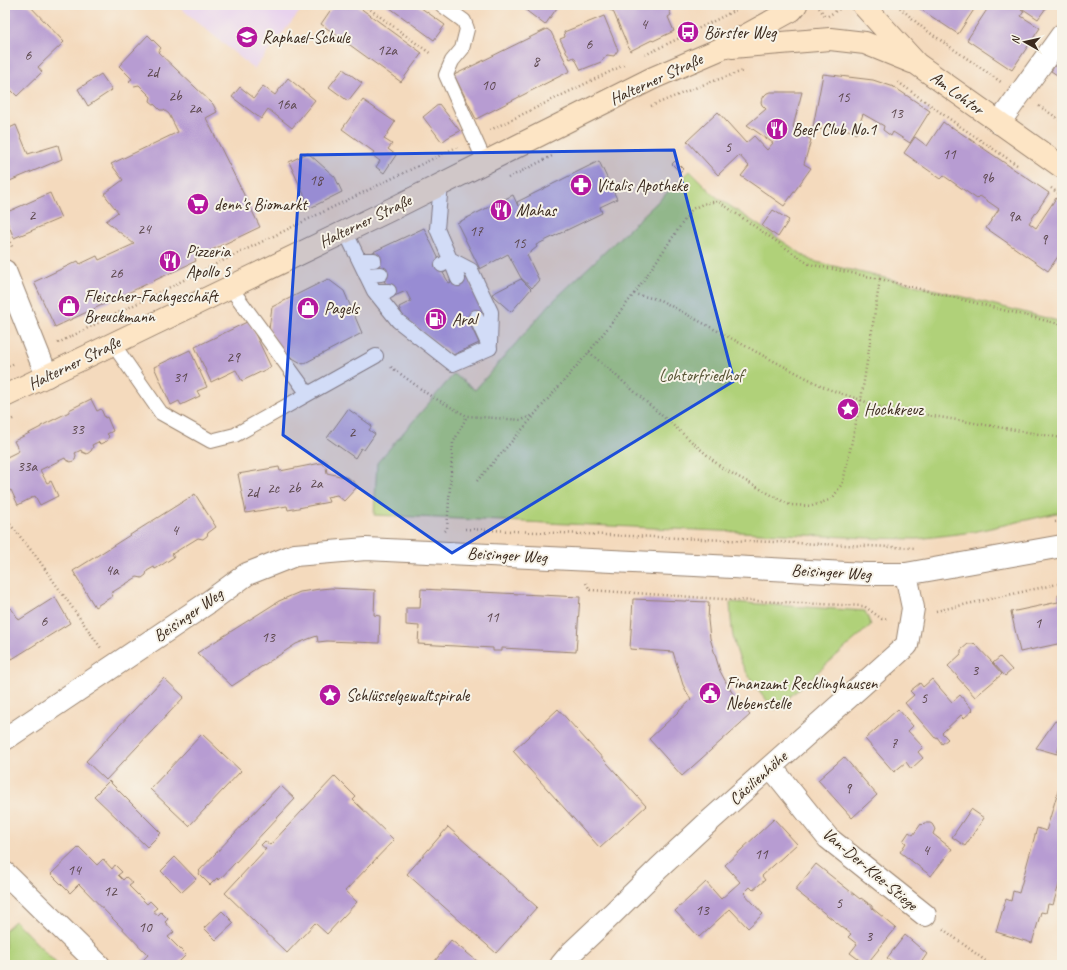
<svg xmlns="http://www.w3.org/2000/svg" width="1067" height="970" font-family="Caveat,sans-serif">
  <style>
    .built { fill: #e8d2ee }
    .green { fill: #b0d179; stroke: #767e4c }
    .building { fill: #b79cd2 }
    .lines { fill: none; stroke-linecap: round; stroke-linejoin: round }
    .lane-casing { stroke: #98826e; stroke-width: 16 }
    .street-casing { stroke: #98826e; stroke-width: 24 }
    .secondary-casing { stroke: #98826e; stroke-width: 24 }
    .path { stroke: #98826e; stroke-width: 2.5; stroke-dasharray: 1 3; stroke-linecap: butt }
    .lane { stroke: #fff; stroke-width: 14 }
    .street { stroke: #fff; stroke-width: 22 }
    .secondary { stroke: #fde5c5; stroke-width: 22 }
    .marked { fill: #1d4ed8; fill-opacity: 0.2; stroke: #1d4ed8; stroke-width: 3; stroke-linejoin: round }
    .labels { text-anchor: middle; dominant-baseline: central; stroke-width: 4; stroke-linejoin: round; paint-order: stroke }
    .number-label { font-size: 15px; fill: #5a464b }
    .poi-label { font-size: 17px; fill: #3b2a1e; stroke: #f7f3e8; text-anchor: start }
    .street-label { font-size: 17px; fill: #3b2a1e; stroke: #f7f3e8 }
    .park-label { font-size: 17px; fill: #585435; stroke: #f7f3e8 }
  </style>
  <rect width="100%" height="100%" fill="#f7f3e8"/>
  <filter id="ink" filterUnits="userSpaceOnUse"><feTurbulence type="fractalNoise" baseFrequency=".025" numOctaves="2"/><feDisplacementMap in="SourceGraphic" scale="8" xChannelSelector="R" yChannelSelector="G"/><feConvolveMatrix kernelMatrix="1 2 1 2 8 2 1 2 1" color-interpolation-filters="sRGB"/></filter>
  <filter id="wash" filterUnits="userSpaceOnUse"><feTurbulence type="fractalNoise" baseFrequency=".012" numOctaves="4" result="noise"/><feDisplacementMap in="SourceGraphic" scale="16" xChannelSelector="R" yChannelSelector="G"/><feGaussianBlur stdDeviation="0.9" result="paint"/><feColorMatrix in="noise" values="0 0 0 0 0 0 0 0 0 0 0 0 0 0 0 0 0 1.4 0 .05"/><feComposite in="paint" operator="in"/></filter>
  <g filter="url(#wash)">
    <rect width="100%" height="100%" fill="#f4dabd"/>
    <path class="built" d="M 177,5 L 305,5 L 254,69 Z"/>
    <path class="green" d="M 690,171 L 715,196 L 812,261 L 940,291 L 1062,322 L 1062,512 L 973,532 L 917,539 L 869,538 L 374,515 L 377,463 L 454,374 L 475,390 L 551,303 Z
      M 730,602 L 865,611 L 871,625 L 775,710 C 759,691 741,670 735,645 C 731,631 731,616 730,602 Z
      M 15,921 L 58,965 L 5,965 L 5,930 Z"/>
    <g id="blocks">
      <path class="building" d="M 5,5 L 29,5 L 64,42 L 38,67 L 42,72 L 17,96 L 5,84 Z
        M 334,5 L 356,5 L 422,53 L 401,82 L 321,24 Z
        M 386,5 L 417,5 L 445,25 L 434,40 Z
        M 525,5 L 559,5 L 545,25 L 523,8 Z
        M 605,5 L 667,5 L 671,15 L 668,17 L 674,31 L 653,41 L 652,40 L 630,51 L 613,11 L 609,10 Z
        M 918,5 L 977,5 L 958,34 L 917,7 Z
        M 990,5 L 1007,6 L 1015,5 L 1024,11 L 1021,16 L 1040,28 L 1012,70 L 967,40 Z
        M 1017,5 L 1041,5 L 1046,8 L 1038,19 Z
        M 604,16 L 618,50 L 614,56 L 607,55 L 601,62 L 581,70 L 574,57 L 570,59 L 560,39 L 565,37 L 564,32 Z
        M 547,29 L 551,32 L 570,71 L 476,119 L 454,75 Z
        M 148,35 L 161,48 L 158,52 L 213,104 L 217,112 L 206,118 L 260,227 L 195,258 L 196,261 L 55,327 L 34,282 L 78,261 L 80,264 L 97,256 L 99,260 L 134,244 L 106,221 L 118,212 L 104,194 L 123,180 L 111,164 L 178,132 L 169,114 L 164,110 L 160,110 L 155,105 L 150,101 L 151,97 L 139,85 L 134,86 L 129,81 L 132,79 L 119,66 Z
        M 1059,60 L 1061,62 L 1062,60 L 1062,82 L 1058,80 L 1060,77 L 1051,71 Z
        M 343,69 L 362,83 L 348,101 L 329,87 Z
        M 101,74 L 112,90 L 88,106 L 78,89 Z
        M 823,74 L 873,80 L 894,87 L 930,111 L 910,143 L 893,132 L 891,136 L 883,130 L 884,126 L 863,114 L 856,134 L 846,129 L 833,131 L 826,128 L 812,132 Z
        M 288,78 L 315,100 L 292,128 L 268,109 L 261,119 L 232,97 L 240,87 L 254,98 L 263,86 L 275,95 Z
        M 771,92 L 802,92 L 793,127 L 811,140 L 804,164 L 811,168 L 784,206 L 741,176 L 749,166 L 739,155 L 718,175 L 687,141 L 718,112 L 746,143 L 754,136 L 767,150 L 773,143 L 747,125 L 766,109 L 762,105 L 761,102 L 764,96 L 767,93 Z
        M 363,100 L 395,122 L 384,139 L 392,144 L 388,149 L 396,155 L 384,173 L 376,167 L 380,161 L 372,155 L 374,152 L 342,129 Z
        M 439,104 L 460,131 L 447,138 L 442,142 L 423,117 Z
        M 943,122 L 951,128 L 952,127 L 1049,193 L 1029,223 L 1036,228 L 1056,198 L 1062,202 L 1062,258 L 1059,255 L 1048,271 L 986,228 L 999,209 L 980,196 L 977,199 L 944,176 L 941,179 L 904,153 L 915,137 L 927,146 Z
        M 16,125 L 28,154 L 58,145 L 62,159 L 5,183 L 5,130 Z
        M 308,153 L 335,177 L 342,192 L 310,208 L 289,162 Z
        M 599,161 L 617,199 L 600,207 L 602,213 L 536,245 L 537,247 L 527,255 L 539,280 L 532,288 L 521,278 L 508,254 L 480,269 L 457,223 L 513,195 L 518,206 L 517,202 Z
        M 675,161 L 683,169 L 680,172 L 672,164 Z
        M 50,193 L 61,218 L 14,238 L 5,217 L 5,213 Z
        M 773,210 L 789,220 L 778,237 L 762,226 Z
        M 424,228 L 445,272 L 443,273 L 449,283 L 466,275 L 484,313 L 468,320 L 479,343 L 453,355 L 403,317 L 399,307 L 411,301 L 406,291 L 392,297 L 371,253 Z
        M 328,279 L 344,291 L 362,333 L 303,364 L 280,351 L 269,329 L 272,307 Z
        M 521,279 L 531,289 L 511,312 L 494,297 L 492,294 Z
        M 249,321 L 271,367 L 242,381 L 236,370 L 211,382 L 195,347 Z
        M 190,350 L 207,387 L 197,391 L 200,396 L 181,405 L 179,401 L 171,405 L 154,367 Z
        M 91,399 L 97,411 L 101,409 L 105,418 L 107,417 L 113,431 L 107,434 L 109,436 L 107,441 L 100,444 L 98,442 L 92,445 L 93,447 L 91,451 L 87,454 L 82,452 L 81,450 L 75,453 L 76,455 L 75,460 L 71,462 L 66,460 L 65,458 L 40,470 L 47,483 L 51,481 L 58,496 L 40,505 L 35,496 L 18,505 L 11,490 L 9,491 L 5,483 L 5,458 L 19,451 L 14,441 L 41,427 L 41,426 L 69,412 L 69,410 Z
        M 348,409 L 372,426 L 369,430 L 375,434 L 364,450 L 361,448 L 355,458 L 327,438 Z
        M 321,463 L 326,467 L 327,473 L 349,478 L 358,486 L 344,501 L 337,495 L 327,497 L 329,502 L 288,510 L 287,506 L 246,513 L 238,474 L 279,467 L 280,471 Z
        M 195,494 L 216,527 L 208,533 L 207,536 L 203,539 L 198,538 L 172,554 L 174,557 L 157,568 L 155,569 L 154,567 L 147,571 L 146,575 L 142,578 L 137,577 L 111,593 L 113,596 L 95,607 L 73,571 Z
        M 331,588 L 375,590 L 374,615 L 380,616 L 379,643 L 327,641 L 318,642 L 317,636 L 311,638 L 296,644 L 232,686 L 197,653 L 279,601 L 300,592 L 320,589 Z
        M 421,589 L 580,597 L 576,652 L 502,648 L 502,651 L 493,651 L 493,648 L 418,644 L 419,626 L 406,625 L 406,608 L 420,608 Z
        M 1062,594 L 1062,604 L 1060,605 L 1062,616 L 1062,643 L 1020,652 L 1011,612 L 1058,602 L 1059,601 L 1058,595 Z
        M 55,597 L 70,623 L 12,659 L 5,648 L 5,612 L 11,608 L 19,620 Z
        M 633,599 L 709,602 L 708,620 L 710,638 L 720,671 L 728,686 L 737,700 L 750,715 L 682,776 L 649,739 L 691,700 L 683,685 L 673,652 L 630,649 Z
        M 974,643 L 993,663 L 1000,657 L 1012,670 L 1005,676 L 993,663 L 992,663 L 1002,674 L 975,697 L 957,677 L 958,677 L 948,666 L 961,654 L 961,650 L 968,644 L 973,644 Z
        M 164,678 L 184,697 L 106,780 L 86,761 Z
        M 932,679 L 952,702 L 960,695 L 973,710 L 964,718 L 961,715 L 942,733 L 948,739 L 942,744 L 937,737 L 935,738 L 905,703 L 914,695 L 910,691 L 920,683 L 923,687 Z
        M 558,709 L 646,806 L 600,848 L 513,751 Z
        M 898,709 L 913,726 L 908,731 L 923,747 L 918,752 L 923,758 L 911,769 L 906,762 L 894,772 L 865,739 Z
        M 1055,721 L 1062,723 L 1062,737 L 1057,754 L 1036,748 Z
        M 202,734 L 241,771 L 189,826 L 150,789 Z
        M 844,757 L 877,795 L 852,818 L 818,780 Z
        M 335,776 L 356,797 L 353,800 L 394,840 L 345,891 L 357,902 L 327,934 L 315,923 L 287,953 L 225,893 L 266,849 L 261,845 L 265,841 L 270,845 Z
        M 1062,778 L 1062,874 L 1053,905 L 1048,904 L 1046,913 L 1041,912 L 1032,943 L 996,932 L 1006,899 L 1011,901 L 1013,891 L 1019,893 L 1037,828 L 1046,831 Z
        M 109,781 L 161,833 L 147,847 L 94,796 Z
        M 280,785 L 295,799 L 219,880 L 217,878 L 210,885 L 199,874 L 200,872 L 199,871 Z
        M 971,809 L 984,818 L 965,846 L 952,837 Z
        M 774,819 L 797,844 L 762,876 L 765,880 L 753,890 L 750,887 L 744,893 L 763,914 L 748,928 L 730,909 L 699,937 L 675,911 L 706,882 L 721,899 L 740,882 L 725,865 Z
        M 924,823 L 930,823 L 932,824 L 935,829 L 933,834 L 952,849 L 931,876 L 900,852 L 906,843 L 903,841 L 909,832 L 913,835 L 921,824 L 922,825 Z
        M 448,827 L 537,907 L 496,953 L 407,874 Z
        M 79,847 L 97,865 L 103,859 L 112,869 L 115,865 L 122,872 L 118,875 L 123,880 L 126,877 L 133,883 L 129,886 L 147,904 L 150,901 L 157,908 L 153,911 L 158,915 L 161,912 L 168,919 L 165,922 L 174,932 L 168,937 L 186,955 L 176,965 L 141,965 L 139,964 L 148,955 L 79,884 L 70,893 L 51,874 Z
        M 175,857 L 196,879 L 182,892 L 161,871 Z
        M 816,864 L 860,899 L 861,898 L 872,906 L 872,908 L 896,928 L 866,965 L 850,953 L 857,944 L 848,937 L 851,934 L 795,890 Z
        M 222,911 L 234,923 L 216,940 L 204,928 Z
        M 905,935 L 927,954 L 920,964 L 921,965 L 896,965 L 887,958 Z
        M 451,940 L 482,965 L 432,965 Z"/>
    </g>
  </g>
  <g filter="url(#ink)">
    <use href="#blocks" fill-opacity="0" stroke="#98826e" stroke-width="1"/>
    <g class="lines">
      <g class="lane-casing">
        <path id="lane" d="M 442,5 L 464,21 L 467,29 L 462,49 L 452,61 L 446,75 L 485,162
          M 441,184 L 437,229 L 450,259 L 442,265
          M 345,231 L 374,291 L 389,291
          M 450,259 L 471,270 L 491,312 L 490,344
          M 450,259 L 458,279
          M 359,260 L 374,260
          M 366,275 L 381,274
          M 374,291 L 398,321 L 453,364 L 490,348 L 476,317
          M 113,344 L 161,413 L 211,441 L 235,435 L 308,394 L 230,287
          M 308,394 L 376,356"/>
      </g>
      <g class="street-casing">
        <path id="street" d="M 999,123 L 1062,35
          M 5,271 L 47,376
          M 5,739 L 206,604 L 247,574 L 295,555 L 366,549 L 695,565 L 865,574 L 906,574 L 1062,546
          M 771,767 L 828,838 L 925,915
          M 5,873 L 99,965
          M 561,965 L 571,953 L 607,919 L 659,868 L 704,826 L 907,645 L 913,608 L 906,574"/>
      </g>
      <g class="secondary-casing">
        <path id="secondary" d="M 863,5 L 917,64 L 1062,167
          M 732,47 L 830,39 L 865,43 L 912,62
          M 5,396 L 394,208 L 653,78 L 725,47 L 792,10 L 796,5"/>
      </g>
      <path class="path" d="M 364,5 L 431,54
        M 897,5 L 923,28 L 1001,82
        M 819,8 L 826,17
        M 828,16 L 841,8
        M 645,55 L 746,5
        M 898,82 L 958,125 L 1017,165
        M 651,106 L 705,84 L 743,71
        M 1039,106 L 1062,121
        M 490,130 L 624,65
        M 508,178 L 554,155
        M 1051,188 L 1062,196
        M 5,231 L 13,249
        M 880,279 L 1059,324 L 1062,326
        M 58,343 L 218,263 L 457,147
        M 589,352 L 722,468 L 790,505 L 812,506 L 832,499 L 843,482 L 861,400 L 880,279 L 809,264 L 718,201 L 703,204 L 692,209 L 634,294
        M 391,367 L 429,395 L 467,416
        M 5,368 L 15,363
        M 5,423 L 15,418
        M 477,481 L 534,416
        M 5,518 L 35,555 L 101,648
        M 1055,522 L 1062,521
        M 465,529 L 916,548
        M 445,531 L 447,529 L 453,443 L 467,416 L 522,420 L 535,414 L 589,352 L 634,294 L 660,300 L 764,356 L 828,389 L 861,400 L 875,406 L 1062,438
        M 586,583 L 590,590 L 736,600 L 864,606 L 882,619 L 889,618
        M 936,611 L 1062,583
        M 943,929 L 991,965"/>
      <use href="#lane" class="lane"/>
      <use href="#street" class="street"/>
      <use href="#secondary" class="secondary"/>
    </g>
  </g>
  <path class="marked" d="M 674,150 L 734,381 L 452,553 L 283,435 L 301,155 Z"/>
  <defs>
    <g id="bus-disc" transform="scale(1.15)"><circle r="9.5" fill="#b5179e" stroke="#f7f3e8"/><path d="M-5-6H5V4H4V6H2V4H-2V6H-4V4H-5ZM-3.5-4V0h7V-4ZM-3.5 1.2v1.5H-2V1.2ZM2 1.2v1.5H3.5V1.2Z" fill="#fff"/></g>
    <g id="school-disc" transform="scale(1.15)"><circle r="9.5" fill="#b5179e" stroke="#f7f3e8"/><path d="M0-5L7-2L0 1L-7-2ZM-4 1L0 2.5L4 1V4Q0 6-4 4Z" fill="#fff"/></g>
    <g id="restaurant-disc" transform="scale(1.15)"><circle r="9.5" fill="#b5179e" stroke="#f7f3e8"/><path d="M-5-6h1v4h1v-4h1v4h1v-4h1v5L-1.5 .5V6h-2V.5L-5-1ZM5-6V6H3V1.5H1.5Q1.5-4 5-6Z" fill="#fff"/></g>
    <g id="pharmacy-disc" transform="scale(1.15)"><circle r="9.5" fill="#b5179e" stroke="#f7f3e8"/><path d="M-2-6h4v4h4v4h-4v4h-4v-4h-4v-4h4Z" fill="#fff"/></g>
    <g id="supermarket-disc" transform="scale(1.15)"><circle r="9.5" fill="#b5179e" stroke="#f7f3e8"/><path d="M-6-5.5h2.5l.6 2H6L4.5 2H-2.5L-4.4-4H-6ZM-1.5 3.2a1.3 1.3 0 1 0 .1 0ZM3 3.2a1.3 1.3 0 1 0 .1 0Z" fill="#fff"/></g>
    <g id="shop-disc" transform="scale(1.15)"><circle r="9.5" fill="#b5179e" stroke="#f7f3e8"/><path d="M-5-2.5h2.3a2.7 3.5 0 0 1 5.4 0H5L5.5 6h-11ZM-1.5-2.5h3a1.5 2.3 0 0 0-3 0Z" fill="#fff"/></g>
    <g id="fuel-disc" transform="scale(1.15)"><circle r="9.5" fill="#b5179e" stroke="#f7f3e8"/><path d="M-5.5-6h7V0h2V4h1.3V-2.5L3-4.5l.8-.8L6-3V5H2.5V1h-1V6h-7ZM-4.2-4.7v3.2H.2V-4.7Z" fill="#fff"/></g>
    <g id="sight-disc" transform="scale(1.15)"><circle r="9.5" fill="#b5179e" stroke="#f7f3e8"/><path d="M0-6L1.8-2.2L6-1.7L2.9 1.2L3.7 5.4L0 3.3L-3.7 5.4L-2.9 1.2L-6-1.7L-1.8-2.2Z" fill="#fff"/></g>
    <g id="civic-disc" transform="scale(1.15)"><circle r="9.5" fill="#b5179e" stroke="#f7f3e8"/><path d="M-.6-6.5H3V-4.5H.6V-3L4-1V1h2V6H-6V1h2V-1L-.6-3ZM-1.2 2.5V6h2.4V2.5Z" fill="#fff"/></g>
  </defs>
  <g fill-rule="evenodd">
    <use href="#bus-disc" x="688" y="32"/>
    <use href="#school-disc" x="247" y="37"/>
    <use href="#restaurant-disc" x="777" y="129"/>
    <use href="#pharmacy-disc" x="581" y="185"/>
    <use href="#supermarket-disc" x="198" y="204"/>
    <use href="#restaurant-disc" x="501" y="210"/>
    <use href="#restaurant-disc" x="170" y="261"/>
    <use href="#shop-disc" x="69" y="306"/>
    <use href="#shop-disc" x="308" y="308"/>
    <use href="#fuel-disc" x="436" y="319"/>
    <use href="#sight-disc" x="848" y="409"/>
    <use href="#civic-disc" x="710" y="693"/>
    <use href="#sight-disc" x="330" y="695"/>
  </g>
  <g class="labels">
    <g class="number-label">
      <text x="644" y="24">4</text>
      <text x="589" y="44">6</text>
      <text x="387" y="50">12a</text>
      <text x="28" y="55">6</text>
      <text x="536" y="61">8</text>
      <text x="152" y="72">2d</text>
      <text x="488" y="85">10</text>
      <text x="175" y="96">2b</text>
      <text x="843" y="97">15</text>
      <text x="286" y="104">16a</text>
      <text x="195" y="108">2a</text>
      <text x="896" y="113">13</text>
      <text x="728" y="147">5</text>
      <text x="949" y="154">11</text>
      <text x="987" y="178">9b</text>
      <text x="316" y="180">18</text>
      <text x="32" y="215">2</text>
      <text x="1014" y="216">9a</text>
      <text x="144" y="229">24</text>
      <text x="476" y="231">17</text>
      <text x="1044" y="239">9</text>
      <text x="519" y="243">15</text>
      <text x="116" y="273">26</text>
      <text x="233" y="357">29</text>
      <text x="180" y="377">31</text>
      <text x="77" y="429">33</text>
      <text x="352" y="432">2</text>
      <text x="27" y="466">33a</text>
      <text x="316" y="483">2a</text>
      <text x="273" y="488">2c</text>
      <text x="294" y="488">2b</text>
      <text x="252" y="492">2d</text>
      <text x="175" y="530">4</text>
      <text x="112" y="570">4a</text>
      <text x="492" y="617">11</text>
      <text x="44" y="621">6</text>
      <text x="1038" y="623">1</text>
      <text x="268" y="637">13</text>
      <text x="975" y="670">3</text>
      <text x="924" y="698">5</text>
      <text x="894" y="743">7</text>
      <text x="848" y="788">9</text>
      <text x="926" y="850">4</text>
      <text x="761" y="854">11</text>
      <text x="74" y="870">14</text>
      <text x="110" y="891">12</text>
      <text x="839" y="903">5</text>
      <text x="702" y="910">13</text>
      <text x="145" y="927">10</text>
      <text x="869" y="936">3</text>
    </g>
    <g class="poi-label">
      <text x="704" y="32">Börster Weg</text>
      <text x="262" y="37">Raphael-Schule</text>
      <text x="792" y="129">Beef Club No.1</text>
      <text x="596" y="185">Vitalis Apotheke</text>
      <text x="214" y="204">denn's Biomarkt</text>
      <text x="516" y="210">Mahas</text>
      <text x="186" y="251">Pizzeria<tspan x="186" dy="20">Apollo 5</tspan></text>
      <text x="84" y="296">Fleischer-Fachgeschäft<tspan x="84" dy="20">Breuckmann</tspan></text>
      <text x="324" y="308">Pagels</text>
      <text x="452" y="319">Aral</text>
      <text x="864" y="409">Hochkreuz</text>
      <text x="726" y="683">Finanzamt Recklinghausen<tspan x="726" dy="20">Nebenstelle</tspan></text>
      <text x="346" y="695">Schlüsselgewaltspirale</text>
    </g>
    <g class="street-label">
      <text transform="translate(656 79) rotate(-25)">Halterner Straße</text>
      <text transform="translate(957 93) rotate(36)">Am Lohtor</text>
      <text transform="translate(365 221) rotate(-26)">Halterner Straße</text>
      <text transform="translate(74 363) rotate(-26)">Halterner Straße</text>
      <text transform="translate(507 555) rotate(3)">Beisinger Weg</text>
      <text transform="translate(831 572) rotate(3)">Beisinger Weg</text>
      <text transform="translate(188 615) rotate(-35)">Beisinger Weg</text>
      <text transform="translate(758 778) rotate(-42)">Cäcilienhöhe</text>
      <text transform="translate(870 869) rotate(40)">Van-Der-Klee-Stiege</text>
    </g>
    <g class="park-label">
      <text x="701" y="375">Lohtorfriedhof</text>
    </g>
  </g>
  <rect width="1067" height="970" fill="none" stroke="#f7f3e8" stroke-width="20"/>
  <g transform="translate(1025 42) rotate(278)" stroke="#f7f3e8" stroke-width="3" paint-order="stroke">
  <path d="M0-3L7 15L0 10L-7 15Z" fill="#3b2a1e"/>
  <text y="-6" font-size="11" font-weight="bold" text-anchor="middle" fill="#3b2a1e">N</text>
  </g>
</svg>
